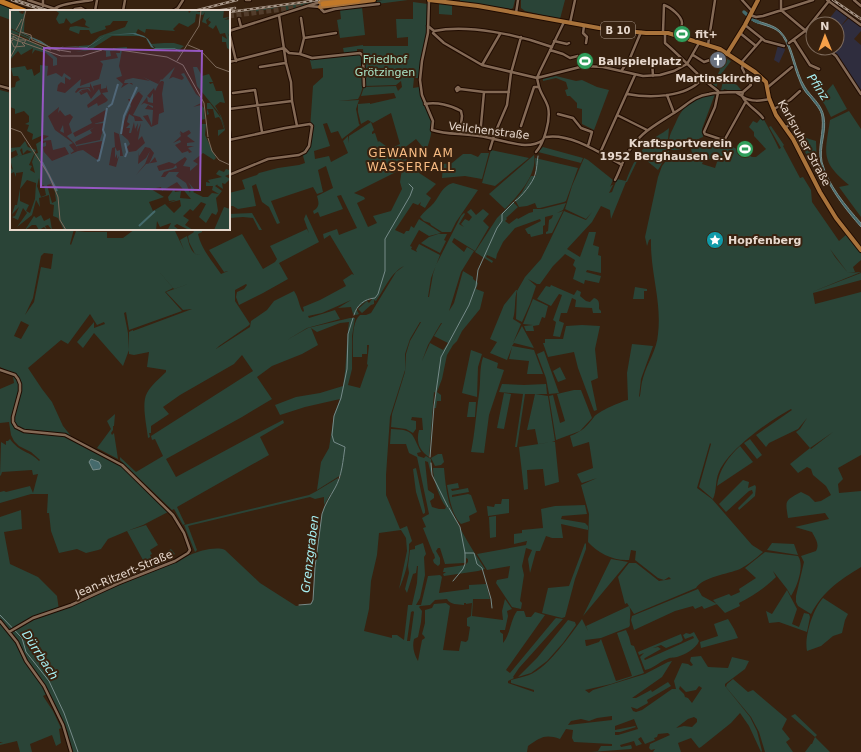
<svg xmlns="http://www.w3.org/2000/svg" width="861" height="752" font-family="'DejaVu Sans',sans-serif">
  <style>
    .education { fill: #2f2d3e }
    .green { fill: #2a4437; fill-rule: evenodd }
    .water { fill: #456a6c; stroke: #768b89 }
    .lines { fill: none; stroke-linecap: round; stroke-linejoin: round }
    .stream { stroke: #768b89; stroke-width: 1 }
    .river { stroke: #456a6c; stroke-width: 3.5 }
    .highway-tunnel { stroke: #523d2c; stroke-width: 5; stroke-dasharray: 5 2.5; stroke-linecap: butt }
    .minor-casing { stroke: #1f0b00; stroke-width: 4.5 }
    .major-casing { stroke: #1f0b00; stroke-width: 6 }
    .highway-casing { stroke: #1f0b00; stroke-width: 7 }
    .minor { stroke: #846a56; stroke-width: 2.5 }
    .major { stroke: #a9733b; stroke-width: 4 }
    .highway { stroke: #c27929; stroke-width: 5 }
    .tram { stroke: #a9988a; stroke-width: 1 }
    .rail-casing { stroke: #a9988a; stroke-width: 2.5 }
    .rail { stroke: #382210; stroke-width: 1; stroke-dasharray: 3; stroke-linecap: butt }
    .labels { text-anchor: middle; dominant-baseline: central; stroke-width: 4; stroke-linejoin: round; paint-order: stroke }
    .shield { fill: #382210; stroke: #b2a194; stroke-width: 1 }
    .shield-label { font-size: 10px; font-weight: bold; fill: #e7d8cd }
    .poi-label { font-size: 11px; font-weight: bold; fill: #e7d8cd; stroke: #382210; text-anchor: start }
    .park-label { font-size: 11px; fill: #a8e3c6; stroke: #382210 }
    .street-label { font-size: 11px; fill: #e7d8cd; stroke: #382210 }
    .water-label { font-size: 12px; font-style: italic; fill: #a7f1f4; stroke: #382210 }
    .neighbourhood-label { font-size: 12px; letter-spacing: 1px; fill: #f6ba82; stroke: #382210 }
    .inset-river { fill: none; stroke: #456a6c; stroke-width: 2 }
    .inset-road { fill: none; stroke: #7e6b5c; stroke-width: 1 }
    .view { fill: #9657c2; fill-opacity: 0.15; stroke: #9657c2; stroke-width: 2 }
    .inset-edge { fill: none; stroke: #e7d8cd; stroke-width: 2 }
  </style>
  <rect width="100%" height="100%" fill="#382210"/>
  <path class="education" d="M 837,9 L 848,17 L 840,27 L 849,18 L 861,27 L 861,31 L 854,39 L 861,45 L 861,91 L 838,56 L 829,48 L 837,48 L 837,24 L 825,24 Z
    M 778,45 L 784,47 L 785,50 L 779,63 L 774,60 Z"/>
  <path class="green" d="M 383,0 L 408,0 L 323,11 L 322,9 Z
    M 460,0 L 515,0 L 513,8 L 511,9 L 460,2 Z
    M 521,0 L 565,0 L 560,19 L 525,11 L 521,8 Z
    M 320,1 L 284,12 L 282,12 L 281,6 L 277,7 L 277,8 L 252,12 L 252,11 L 239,12 Z
    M 413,2 L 428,4 L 427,33 L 419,78 L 414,78 L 413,88 L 419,87 C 422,99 427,106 430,117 C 434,127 430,141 426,151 L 416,139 L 399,152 L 397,155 L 398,156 L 400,155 L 402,160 L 406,159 L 408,161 L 404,168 L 410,172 L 413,169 L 436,184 L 426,194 L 431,198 L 425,208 L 420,205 L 421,202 L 418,205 L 413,203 L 395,230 L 404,234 L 406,231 L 409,231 L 411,226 L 414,228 L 419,219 L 441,233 L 429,236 L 419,230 L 410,246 L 412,247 L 411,249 L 417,252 L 416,250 L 419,244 L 440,255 L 431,278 L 428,297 L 429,297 L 433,274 L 436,265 L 461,216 L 464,213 L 465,214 L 459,224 L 464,227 L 461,224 L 465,219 L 469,221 L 472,217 L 467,212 L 471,209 L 476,215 L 483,209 L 489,214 L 483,221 L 489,227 L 475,251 L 454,238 L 452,242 L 464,252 L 467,247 L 474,251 L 461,272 L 449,311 L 454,303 L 463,271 L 473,277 L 473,279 L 478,283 L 476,289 L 484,292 L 480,309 L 462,331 L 457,341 L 453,345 L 447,355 L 442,379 L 437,392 L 441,395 L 441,401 L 437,401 L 436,408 L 434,408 L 436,393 L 434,392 L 429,457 C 419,450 416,442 419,430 L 423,430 L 422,418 L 412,417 L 411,420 L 416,421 L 416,429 L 413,433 L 406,429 L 391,427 L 392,414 L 405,372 L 406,354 L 410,341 L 421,322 L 420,322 L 410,339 L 405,354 L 405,370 L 390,417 L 386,475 L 386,495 L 400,529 L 407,526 L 412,541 L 409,544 C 410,558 405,576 399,589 L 407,551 L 406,538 L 401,530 L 379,533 L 377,555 L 371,581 L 369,609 L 364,631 L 392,638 L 392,635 L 397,635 L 404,640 L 408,605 L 412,605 L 417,583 L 418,566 L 417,566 L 416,573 L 413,574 L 407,593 L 405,589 L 409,573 L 408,566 L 410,550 L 415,549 L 415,546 L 423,543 L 426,554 L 424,557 L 425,575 L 420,598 L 416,605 L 421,605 L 428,576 L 440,575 L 442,577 L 439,593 L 469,589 L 469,585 L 486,584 L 490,599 L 473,599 L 472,616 L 503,620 L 502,611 L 505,599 L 512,609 L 507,611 L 508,616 L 505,630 L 500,630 L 500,632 L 503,634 L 503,643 C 511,633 510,621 517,611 L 524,611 L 526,617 L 531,617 L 535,612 L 545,615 L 506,670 L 510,673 L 554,620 L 556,618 L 563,619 L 519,668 L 513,677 L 514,678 L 508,681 L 508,683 L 534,692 L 534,690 L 511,683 L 511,680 C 517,678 524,677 529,675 C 549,667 570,635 582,619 L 588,631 L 586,626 L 629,606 C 632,613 629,618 630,625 L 629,627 L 601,638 L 585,640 L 586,646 L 587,646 L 599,642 L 601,639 L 616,681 L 632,676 L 617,633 L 626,630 L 629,637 L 631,645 L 634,646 L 644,673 L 611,684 L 585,690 L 589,693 L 593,690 L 645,674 L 668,662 L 672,661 L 662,677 L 632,698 L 636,698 L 651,690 L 652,692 L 668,682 L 671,686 L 647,700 L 648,703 L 637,709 L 631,707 L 633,711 L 636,712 L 642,710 L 672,689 L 676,689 L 674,681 L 682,663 L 688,664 L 691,666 L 693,665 L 690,661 L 691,657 L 701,656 L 708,667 L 728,668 L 732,657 L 749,661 L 745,669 L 725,684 L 725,686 L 750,717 L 757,731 L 762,751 L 761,752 L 749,726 L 740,713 L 731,723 L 701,747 L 699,748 L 691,738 L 678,743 L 681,752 L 653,752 L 655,749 L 651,750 L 649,748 L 650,744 L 670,735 L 668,733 L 658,734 L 657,737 L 654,738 L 655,740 L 645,744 L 641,737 L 638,739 L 642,744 L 636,746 L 634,741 L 620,745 L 621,747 L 631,745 L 632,748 L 631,749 L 591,752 L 598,751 L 601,746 L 612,746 L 612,744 L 574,742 L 572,738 L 573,730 L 566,729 L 560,739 C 545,734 541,737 528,746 L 527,752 L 72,752 L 67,731 L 49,693 L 43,696 L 53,711 L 61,728 L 59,729 L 61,743 L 56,746 L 52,735 L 30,744 L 32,752 L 20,752 L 17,741 L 0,745 L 0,743 L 3,742 L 0,742 L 0,517 L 21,510 L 22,529 L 4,532 L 10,564 L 38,577 L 57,596 L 59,610 L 171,564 L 189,555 L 190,555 C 199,551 216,546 225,550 L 260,583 L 296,606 L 311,604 L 313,600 L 315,567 L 322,514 L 325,505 L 333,490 L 324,505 L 324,497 L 315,499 L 310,497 L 188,526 L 197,550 L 195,552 L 184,525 L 309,495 L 315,492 L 338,478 L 338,482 L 341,475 L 317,490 L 321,462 L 329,448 L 334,415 L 340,399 L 305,407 L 280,415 L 275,405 L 296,397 L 320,393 L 343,386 C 347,365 346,343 349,322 L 340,323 L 317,332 L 311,328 L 318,345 L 302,354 L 272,366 L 257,377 L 272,399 L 242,417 L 166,459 L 176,477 C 212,458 247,438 283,420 L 284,423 L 260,437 L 269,455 L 177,507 L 185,524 L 183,525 L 174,509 L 172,510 L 120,460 L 120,457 L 136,472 L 163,456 L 155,439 L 152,440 L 151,436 L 253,371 L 242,355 L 234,364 L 180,395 L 163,407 L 169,414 L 151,426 L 151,433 L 149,433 L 150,437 L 148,438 C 147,427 141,403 147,393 C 151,385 160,378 166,372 L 166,370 L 147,367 L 149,352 L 134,355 L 129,354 L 129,332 L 133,330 L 133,331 L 192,309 L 183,310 L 166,292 L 191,283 L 174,289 L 155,267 L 173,288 L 165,292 L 182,311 L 129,330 L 126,312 L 124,313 L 128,333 L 129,350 L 123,366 L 94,333 L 83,348 L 77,342 L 94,322 L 94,328 L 105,324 L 104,322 L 97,325 L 90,314 L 68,344 L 61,340 L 28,368 L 42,389 L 52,402 L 63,426 L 71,436 L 70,439 L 123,467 L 168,512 L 143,525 L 127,531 L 146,525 L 158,545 L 150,550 L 152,554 L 150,555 L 156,568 L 149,571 L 127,531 L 108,539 L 101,549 L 98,550 L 86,553 L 77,549 L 59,553 L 51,531 L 49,513 L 47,513 L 48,494 L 31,494 L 0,503 L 0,492 L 4,491 L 6,492 L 30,486 L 33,493 L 38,474 L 33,475 L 32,470 L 2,472 L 1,475 L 0,476 L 1,442 L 6,445 L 6,441 L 8,441 L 10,439 C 20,453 30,451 39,461 L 40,460 L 31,452 L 19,446 L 14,441 L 11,435 L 9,422 L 0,423 L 0,389 L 14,383 L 13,375 L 8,371 L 0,367 L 0,90 L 11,93 L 11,229 L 74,229 L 70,244 L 71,245 L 76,231 L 86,232 L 107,232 L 107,238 L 123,238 L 135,229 L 178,229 L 175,231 L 184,250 L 180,240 L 187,236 C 189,244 191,255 200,255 L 195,254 L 189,242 L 188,236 L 194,232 L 192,229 L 202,229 L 202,232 L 198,234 C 201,249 213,262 221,274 L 228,271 L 224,272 L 209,250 L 242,234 L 263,269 L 275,262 L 277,259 L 270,246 L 307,229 L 309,233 L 304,219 L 306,214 L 319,242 L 279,263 L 288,279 L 263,293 L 239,305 L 236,297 L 237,292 L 244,289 L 247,285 L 246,284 L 235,290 L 235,301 L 250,324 L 248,326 L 219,346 L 216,349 L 250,327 L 251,321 L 267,310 L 274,301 L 294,291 C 299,298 299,307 303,312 L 304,311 L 303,307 L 320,300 L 346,286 L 343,280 L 352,274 L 354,275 L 330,235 L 324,239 L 323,234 L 337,229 L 339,235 L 357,228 L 341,195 L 337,196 L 343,209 L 320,217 L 318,212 L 314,214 L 313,211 C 320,207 319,203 317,196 L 333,188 L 326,166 L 318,170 L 323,192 L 317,194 L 313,187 L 271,201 L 280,223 L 277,224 L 269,207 L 262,202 L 256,184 L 252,186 L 256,206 L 238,209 L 233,206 L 229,206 L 229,193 L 245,189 L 242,180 L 257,175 L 259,173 L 278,168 L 299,165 L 305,163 L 302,152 L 309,143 L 313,86 L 323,77 L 323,68 L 312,69 L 310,60 L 360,54 L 362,55 C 363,70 366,86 358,99 L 339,101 L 359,100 L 356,109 L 359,124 L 360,125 L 342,139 L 338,131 L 331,133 L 327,123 L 323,124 L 330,146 L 314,151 L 315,159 L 329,156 L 331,162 L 348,153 L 343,141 L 348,136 L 349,143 L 349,136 L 371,122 L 374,130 L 372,132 L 372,134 L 375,133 L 378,142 L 379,141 L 390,149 L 400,144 L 391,113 L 373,123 L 368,120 L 361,124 L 358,112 L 358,104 L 370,103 L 370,104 L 396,98 L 394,93 L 361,96 L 364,87 L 396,86 L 398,91 L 402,87 L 401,81 L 396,85 L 365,86 L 363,49 L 357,49 L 357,52 L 344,53 L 343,48 L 363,45 L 363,46 L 408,46 L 408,37 L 397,38 L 396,19 L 413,19 ZM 402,169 L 400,182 L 402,189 L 391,211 L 373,216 L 377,223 L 368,227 L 357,203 L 365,199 L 364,197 L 354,193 ZM 44,253 L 53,254 L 51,269 L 41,267 L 34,302 L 25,315 L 33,298 L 41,256 ZM 404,266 L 396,272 L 371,313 L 366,315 L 360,315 C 351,322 353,347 353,357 L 362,357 L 362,354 L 367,354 L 367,345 L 369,345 L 367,364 L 368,365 L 360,388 L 348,385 L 352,369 L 352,336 L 355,318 L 350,318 L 308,328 L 287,340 L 307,328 L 340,319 L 335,310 L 309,318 L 308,316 L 322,313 L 351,300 L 338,308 L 351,307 L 353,314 L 356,315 L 359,314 L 356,309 L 370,298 L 372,299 L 369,303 L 367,301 L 358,309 L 362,313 L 371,305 L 374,304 L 374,300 L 376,301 C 384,290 391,272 404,266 ZM 21,321 L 29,325 L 21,339 L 14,336 ZM 441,323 L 442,323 L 434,336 L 448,343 L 443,350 L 430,343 L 422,361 L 428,345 ZM 447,599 C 450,605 458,604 464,605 L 464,603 L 466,603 L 466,604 L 472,603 L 471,616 L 467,618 L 467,626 L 470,627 L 468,640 L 466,642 L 461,641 L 459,651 L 443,650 L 450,606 L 446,603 L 434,604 L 432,608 L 425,610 L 425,623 L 422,634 L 424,636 L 425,638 L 422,640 L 418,661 C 414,654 412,647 414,639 L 418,637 L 421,622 L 422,611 L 419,607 L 420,606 L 430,605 L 435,600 ZM 413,611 L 414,612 L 410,641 L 407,641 L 411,612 ZM 680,686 L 686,692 L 696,690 L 699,686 L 702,688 L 692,703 L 688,698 L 685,697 L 684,694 L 679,689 ZM 612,716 L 612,720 L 568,725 L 571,721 L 581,719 L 589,721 L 597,718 ZM 694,717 L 697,719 L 697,722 L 692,727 L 684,726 L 676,728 L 688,719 ZM 634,719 L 638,729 L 618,735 L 615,735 L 615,732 L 620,732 L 636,727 L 635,726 L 615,730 L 615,726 Z
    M 0,4 L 17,11 L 11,11 L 11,20 L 0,16 Z
    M 439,4 L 452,4 L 452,15 L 439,14 Z
    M 362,7 L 365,35 L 340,38 L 337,20 L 341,19 L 340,10 Z
    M 727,59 L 731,61 L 719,77 L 737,85 L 742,91 L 735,92 L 724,89 L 723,92 L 719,89 L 721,90 L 723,81 L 719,79 L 716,88 L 712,85 L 720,70 L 718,68 Z
    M 556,76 L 576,81 L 582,80 L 597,87 L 609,90 L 594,130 L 582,124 L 582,109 L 577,108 L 577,103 L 570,96 L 567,96 L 565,90 L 568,89 L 566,82 L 556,78 L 543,81 L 543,79 Z
    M 833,84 L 847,109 L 831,117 L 825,105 L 812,88 L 826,92 Z
    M 715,94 L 702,129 L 703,137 C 688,143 689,151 670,150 L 658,170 L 640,155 L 627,182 L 626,182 L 611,219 L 610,210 L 601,206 L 592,222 L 567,249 L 580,257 L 589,232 L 596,232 L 593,245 L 599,247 L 598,255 L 601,256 L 601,273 L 587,270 L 586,272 L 601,276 L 599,283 L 585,280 L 584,284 L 573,279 L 576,268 L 573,265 L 575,260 L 565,254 L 553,266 L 540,284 L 537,284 L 528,279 L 536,286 L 530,304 L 522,322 L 516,319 L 517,291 L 525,277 L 541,259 L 564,211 L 586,220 L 592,212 L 586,219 L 565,209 L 572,186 L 584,158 L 588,160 L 613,180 L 610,187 L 612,185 L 613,185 L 609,193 L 612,192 L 617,179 L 626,181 C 632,165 639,150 653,139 C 658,135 665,132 669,128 L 668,140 L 669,140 C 670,133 673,129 676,122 C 684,104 694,97 715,94 Z
    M 849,111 L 861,129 L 861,217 L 839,187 L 849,185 C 820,161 825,154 830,120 Z
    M 761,118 L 763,118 C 769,128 774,139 779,149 L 781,148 L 769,127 L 771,126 L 784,145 L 783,146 L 800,178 L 803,177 L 811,190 L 812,202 L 839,241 L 847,234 L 861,252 L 861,260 L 853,267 L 855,272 L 848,273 L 830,249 L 835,257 L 848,273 L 861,272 L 812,292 L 861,273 L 861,280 L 813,293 L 815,304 L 861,292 L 861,455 L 838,468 L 843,479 L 838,484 L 839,493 L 861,491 L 861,567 C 840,580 823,591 811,614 L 798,606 L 796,602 L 796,596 L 804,562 L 801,556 L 816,551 C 820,544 815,538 812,532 L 795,527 L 829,519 L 825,513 L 788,518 C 785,499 785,501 801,492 L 809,496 L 815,502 L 821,501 L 831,495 L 826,486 L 813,475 L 811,469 L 807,467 L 798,473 L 790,464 L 810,448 L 811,449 L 833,432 L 810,448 L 796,432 L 800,429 L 807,418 L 798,429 L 769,443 L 766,447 L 756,435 L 792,410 L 791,409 C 769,421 729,449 719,472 C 715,480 717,491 713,499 L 699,487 L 711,444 L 710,443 L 697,488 L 712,499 L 752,545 L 763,552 C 756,558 748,565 740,569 C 728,574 703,577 696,588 L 634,614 L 627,603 L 625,604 L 618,577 L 629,563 L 636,563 L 659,581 L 671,579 L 669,577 L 664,580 L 658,578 L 635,560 L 636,551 L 631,550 L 629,560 C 613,561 598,553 588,542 L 589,514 L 581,485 L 597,478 L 582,483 L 581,482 L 577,474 L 593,468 L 589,442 L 573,447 L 570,436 C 583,431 586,427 594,417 C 597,412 622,401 628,400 L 627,373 L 632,344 L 653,346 L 641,379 L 639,397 L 640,396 C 641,390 641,384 643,378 C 647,363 657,350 658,334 C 662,302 650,272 651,239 L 649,240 L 647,246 L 645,237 L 658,177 L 662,166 L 672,153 L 692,153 L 691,149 C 701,141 706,138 718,143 L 718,146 L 723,149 L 726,148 L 729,149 L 731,146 L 752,157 L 756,157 L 766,149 L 754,136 L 754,132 L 749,127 L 753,121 L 757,123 ZM 705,157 L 717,162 L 715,168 L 702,164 Z
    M 806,138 L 816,141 L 817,164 L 814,165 C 806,151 802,156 806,138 Z
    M 543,147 L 583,158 L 581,163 L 538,152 Z
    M 491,150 L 529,158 L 495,186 L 482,183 Z
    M 481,153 L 489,153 L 482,179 L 465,176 L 442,178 L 443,164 L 452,163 L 463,154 L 471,154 L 478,157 Z
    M 534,155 C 538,174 517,197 505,209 L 489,194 Z
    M 535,158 L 578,168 L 566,201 L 564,202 L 540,208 L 537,208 L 535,203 L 527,206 L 519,207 L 515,200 L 522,192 L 531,176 L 536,176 Z
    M 453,183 L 478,190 L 456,222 L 451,232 L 442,232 L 431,225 L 430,223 L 424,221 L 420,217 C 424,212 426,210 431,206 C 439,199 441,186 453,183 Z
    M 513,202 L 518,207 L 506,218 L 507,219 L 505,221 L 509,224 L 517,218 L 518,219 L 529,213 L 533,212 L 533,209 L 542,209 L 566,203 L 563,210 L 557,213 L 563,211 L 552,233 L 546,234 L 546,232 L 548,231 L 549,220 L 552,218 L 553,215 L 545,217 L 545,225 L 543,226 L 543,234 L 531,237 L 530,234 L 528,234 L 525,229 L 541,221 L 540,219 L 515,228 L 503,242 L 497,254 L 496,259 L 487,255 L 486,257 L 493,261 L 492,263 L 475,252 L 497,218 Z
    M 252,213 L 262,230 L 259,230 L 253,218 L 243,217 L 229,218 L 229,214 Z
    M 438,234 L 447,234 L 444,240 L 446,241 L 440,253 L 421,243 L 429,237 Z
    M 551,285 L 574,295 L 577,290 L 581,292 L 580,296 L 586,301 L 590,302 L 594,298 C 600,300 599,303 599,309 L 601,311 L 601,313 L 593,313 L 592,308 L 575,307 L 576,300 L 572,298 L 567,313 L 561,313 L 559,321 L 564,323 L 560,337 L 553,336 L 556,322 L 553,320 L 562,295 L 559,294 L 551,306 L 537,299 L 546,286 L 550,287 Z
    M 635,287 L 647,289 L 647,291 L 644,291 L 644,299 L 633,299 Z
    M 516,290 L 517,290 C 514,300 516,310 513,319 L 521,324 L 513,343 L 522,326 L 534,348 L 514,343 L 512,346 L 534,350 L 543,374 L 527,374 L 529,361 L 509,359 L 512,347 L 507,360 L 490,353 L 497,342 L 490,339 L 504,305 Z
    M 533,299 L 548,306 L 545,318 L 542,317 L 539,325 L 533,326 L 534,331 L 526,331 L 524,326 L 533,325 L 523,324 Z
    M 582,325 L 600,326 L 595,349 L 598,378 L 591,381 L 597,410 L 594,411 L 578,368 L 574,352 L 548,357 L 543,343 L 545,343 L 545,339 L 563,339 L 566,326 Z
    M 471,350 L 482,354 L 478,367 L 477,397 L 462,393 Z
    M 544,351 L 559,393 L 549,394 L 546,378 L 537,354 Z
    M 483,357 L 498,363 L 497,368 L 504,370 L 489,415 L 484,453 L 471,452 C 475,433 476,413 479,394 C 481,381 479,370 483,357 Z
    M 560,367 L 566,379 L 558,382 L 553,371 Z
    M 502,384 L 524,385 L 546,384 L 547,394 L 525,394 L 517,447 L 515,447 L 523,394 L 499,392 Z
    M 574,390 L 581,390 L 592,418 L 580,431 L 556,440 L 549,396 L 553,395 L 560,423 L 565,421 L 557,394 Z
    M 504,393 L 511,394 L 504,429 L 497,428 Z
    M 535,394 L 548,396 L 555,441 L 552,442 L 555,442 L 559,482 L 545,486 L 543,469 L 527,470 L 528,489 L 524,490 L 519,447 L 552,442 L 538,444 L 535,429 L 527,430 Z
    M 469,402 L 476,402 L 475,417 L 467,417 Z
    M 115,414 L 114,426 L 113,426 L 113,430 L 111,433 L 112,435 L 114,433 L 118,459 L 97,448 L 111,429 L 107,421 Z
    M 391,429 C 415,430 411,433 421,452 L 417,453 L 418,456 L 424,458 L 426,456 L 431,459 L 431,474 L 428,462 L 425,461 L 428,490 L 434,494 L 434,498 L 430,501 L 432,507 L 439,509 L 445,509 L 446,507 C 439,498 433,479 433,468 L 444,468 C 445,479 446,491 449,502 C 456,525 472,549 485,569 L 478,571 L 444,576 L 443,574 L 446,572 L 443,572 L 444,568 L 465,565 L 468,562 L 468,559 L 466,558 L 466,562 L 464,563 L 445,564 L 440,548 L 438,548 L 436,551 L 440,558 L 440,564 L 438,566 L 434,563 L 433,560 L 435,558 L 434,554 L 433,553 L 423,528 L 426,527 L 422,518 L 429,514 L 417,457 L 409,453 L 406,444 L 390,444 Z
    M 750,439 L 762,455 L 757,459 L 744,443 Z
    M 740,446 L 753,462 L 717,486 C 719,470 728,457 740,446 Z
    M 438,454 L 442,454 L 444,462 L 441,465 L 435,466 L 431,458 Z
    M 416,468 L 425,510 L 425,513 L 423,514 L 416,492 L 413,469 Z
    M 743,480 L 749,482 L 748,488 L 755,485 L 756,487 L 755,496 L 739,510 L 738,508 L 753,493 L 752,490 L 749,491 L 726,512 L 719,504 Z
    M 458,483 L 459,488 L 451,489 L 452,491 L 468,488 L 469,492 L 452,495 L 452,497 L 468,494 L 471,495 L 477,512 L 469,516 L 470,521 L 461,524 C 452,516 449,497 447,485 Z
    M 502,499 L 509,499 L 509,513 L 488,516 L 487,506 L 494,507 L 495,504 L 501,504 Z
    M 585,505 L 587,514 L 562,516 L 561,519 L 585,523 L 588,526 L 588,530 L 561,524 L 563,538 L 552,538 L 546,536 L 540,551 L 536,551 L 530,573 L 528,559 L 532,550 L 526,548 L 522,566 L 524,575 L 520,601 L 522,603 L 521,609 L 512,607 L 496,583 L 497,580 L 508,578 L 510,566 L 487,570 L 477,554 L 526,545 L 527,541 L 514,544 L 514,534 L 522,533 L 522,530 L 543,528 L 541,509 L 555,506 Z
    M 496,516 L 496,537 L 490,538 L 489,517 Z
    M 585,543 L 586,544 L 586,549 L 575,579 L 565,617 L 562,618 L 542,613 L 548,588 L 569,586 Z
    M 772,543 L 794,544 L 798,555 L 767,550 Z
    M 171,549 L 175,554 L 159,563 L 156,558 Z
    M 765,552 L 798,556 C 805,565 797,587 791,596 L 787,589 L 773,571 L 776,577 C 765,588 753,596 739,603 L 740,606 L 725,613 L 713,600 L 729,594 L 731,596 L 740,592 L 739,589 L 756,578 L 745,568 Z
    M 611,559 L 628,562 L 583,616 Z
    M 698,589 L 702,596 L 717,604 L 704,609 L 702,606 L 695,609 L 693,606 L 675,611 L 634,630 L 631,620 L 632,616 Z
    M 787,590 L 797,609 L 792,624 L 799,627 L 804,613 L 809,614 L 810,617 L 807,632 L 779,622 L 769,623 L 766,611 L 772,614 Z
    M 823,598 L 848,614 L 845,620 L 842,633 L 833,636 L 821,646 L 807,651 C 804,637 813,609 823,598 Z
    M 728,619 L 734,629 L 738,638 L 701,648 L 700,642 L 718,636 L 714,624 Z
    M 568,620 L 575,622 L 576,625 L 563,643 L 547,661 L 531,673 L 518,677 L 537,658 Z
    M 694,632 L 699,641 C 696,649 684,655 677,657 C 673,658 670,657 667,659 C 659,662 653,669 645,670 L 640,657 L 644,653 L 639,655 L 638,652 L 681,634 L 683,640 L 681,642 L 666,648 L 661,645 L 653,648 L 658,647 L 661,649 L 645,658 L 644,659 L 645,660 L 694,638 L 693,636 L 685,639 L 683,635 L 686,633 L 690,634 Z
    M 733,679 L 748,692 L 753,690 L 787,719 L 782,729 L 790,739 L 786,742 L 793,752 L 765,752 L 759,732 L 751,717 L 726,687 L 727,684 Z
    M 795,714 L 817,735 L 815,737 L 830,752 L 805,752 L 811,744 L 812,744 L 815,737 L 791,716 Z"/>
  <path class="water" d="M 755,20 C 763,23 774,25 780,31 C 793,43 795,72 805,87 C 811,97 822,104 824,117 C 827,132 819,146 822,162 C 828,185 846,206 861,223 L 861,227 C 846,210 826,185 821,163 C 817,147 824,133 822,117 C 821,109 815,104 810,97 C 805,93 801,85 799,79 C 793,66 790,42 779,32 C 772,26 761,25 753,21 Z
    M 91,459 L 99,462 L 101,466 L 100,469 L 93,470 L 89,462 Z"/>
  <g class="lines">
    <path class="stream" d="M 515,201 C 521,198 533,182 535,175 C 537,169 537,162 538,156
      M 354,315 C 357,305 364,299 375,298 L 378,294 L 385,271 L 385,239 L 410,196 L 413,188 L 409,184
      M 430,457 L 434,406 L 441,357 L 469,305 L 476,286 L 478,270 L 497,228 L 502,221 L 502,214 L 514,202
      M 431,463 L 432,475 L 448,507
      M 449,508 L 460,527 L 465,553 L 465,564 L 463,569 L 453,581
      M 465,553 L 474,553 L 477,564 L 482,568 L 491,599 L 492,608
      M 299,605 L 311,604 L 313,600 L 315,567 L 322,514 C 325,504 330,497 335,488 C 342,476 343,460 345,447 L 334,442 L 332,435 L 334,416 L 341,398 L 347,369 L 348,334 L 353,318
      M 0,615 L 22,638 L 26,652 L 49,681 L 64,713 L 78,752"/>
    <path class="river" d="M 744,12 L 752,19 L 758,22"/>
    <path class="highway-tunnel" d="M 229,16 L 323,4"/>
    <g class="minor-casing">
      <path id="minor" d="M 28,0 L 61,11
        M 246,0 L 250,0
        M 429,0 L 428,33 L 422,61 L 420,80 L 422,95 L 433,121 L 432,130 C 447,135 463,133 479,136 C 494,138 510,144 525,145 C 532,145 538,144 543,140
        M 742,0 L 752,11
        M 781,0 L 781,10
        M 827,0 L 861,25
        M 854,0 L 861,6
        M 43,6 L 43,0
        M 309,6 L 320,7
        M 54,9 C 61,3 82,2 92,0
        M 781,10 L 813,37
        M 73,11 L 75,9 L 81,8 L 86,11
        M 95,11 L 97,0
        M 123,11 L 125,0
        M 173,11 L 178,8 L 183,0
        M 516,13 L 518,0
        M 279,15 L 286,63 L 291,82 L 292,101 L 297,126
        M 750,15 L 756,17 L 763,16 L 813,0
        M 239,19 L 241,27
        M 570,23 L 575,0
        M 745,25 L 765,41 L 784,46
        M 428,26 L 434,31 C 469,24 518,35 552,47
        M 584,26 L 583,33 L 587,37 L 586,43
        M 229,31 L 320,2 L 321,9 L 324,12 L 335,9 L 379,4
        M 229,32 L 236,61
        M 663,32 L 664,5 C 670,7 682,16 682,23 C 682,27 680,32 678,36
        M 433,33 L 444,43 L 482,65 L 537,78 L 584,66 L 603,67 L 643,76 L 660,75 L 674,71 L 687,64 L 699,43
        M 665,33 L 665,43 C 683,58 698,77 718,91 L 718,93
        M 740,33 L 756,46
        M 304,38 L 336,33
        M 794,40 L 810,65 L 819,69
        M 554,41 L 567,44 L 569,43
        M 789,43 L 805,31 L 829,1
        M 708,45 L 715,0
        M 284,48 L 289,53 L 300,54 L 312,58 L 360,53 L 363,56 L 364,86
        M 826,48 L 836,56 L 861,94
        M 550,50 L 563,54 L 570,58 L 578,56
        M 300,54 L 304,38 L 301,18
        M 693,55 L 704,62 L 713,59 L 720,49
        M 229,62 L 284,48
        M 652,62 L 653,76
        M 741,63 L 762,39
        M 482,65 L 500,34
        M 260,67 L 285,63
        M 622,70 L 630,58 L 641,32
        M 0,86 L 11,89
        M 768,87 L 792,67
        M 460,89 L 457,91 L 456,89 L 458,87 L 460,89 L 484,92 L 509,92
        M 233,93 L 255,90 L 262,132
        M 718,93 L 715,107 L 704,132 L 705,134 L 720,139 L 725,139 L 745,103
        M 737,93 L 742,96 L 743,92 L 751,85 L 742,68 L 743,65
        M 627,94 C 649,98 686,98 702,79
        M 667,95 L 674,113
        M 742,96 C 747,106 756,109 763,118
        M 743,97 C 751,102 760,101 770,99
        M 425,104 C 437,102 451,105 461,111 L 462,116 L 460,133
        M 229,109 L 292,101
        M 774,109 L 790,100 L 800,91
        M 558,114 L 573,118 L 581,128 L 592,132 L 588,146
        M 617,115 L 647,130
        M 521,126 L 534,87 L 539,87 L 537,78 L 540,71 L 564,22
        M 785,128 L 793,122
        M 229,131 L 230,140
        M 480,136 L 484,92
        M 546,137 C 571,133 600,153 622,165
        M 229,140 L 285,128 L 310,124 L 312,126 L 309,146 L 305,152 L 299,155 L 268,159 L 229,175
        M 490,149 L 495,133 L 507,105 L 511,73 L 521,37
        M 536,152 C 544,143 551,120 548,107 C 546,100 541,94 539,87
        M 600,153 L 635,75
        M 615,180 C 619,173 621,165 625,158 C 637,133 656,125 677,111 C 688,104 694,96 709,94 C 720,91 732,93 743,92
        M 0,370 L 15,375 L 18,379 L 20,384 L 20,391 L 13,417 L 13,422 L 16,427 L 24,431 L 65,435 L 122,465 L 173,515 L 184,533 L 190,550 L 188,553 L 175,561 L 119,583 L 71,605 L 33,618 L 9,632
        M 0,621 L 17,642 L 26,661 L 44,686 L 63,725 L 71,752"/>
    </g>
    <g class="major-casing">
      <path id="major" d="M 429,0 L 478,6 L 599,28 L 646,33 L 668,33 L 720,49 L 755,72 L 766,82 L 769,98 L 776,115 L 793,139 L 820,192 L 836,218 L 861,250
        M 320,2 L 336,0
        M 320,7 L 374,0
        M 727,54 L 745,25 L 758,0"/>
    </g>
    <g class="highway-casing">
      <path id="highway" d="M 0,1 L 25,11
        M 323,4 L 358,0"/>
    </g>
    <use href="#minor" class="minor"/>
    <use href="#major" class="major"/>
    <use href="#highway" class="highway"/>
    <path class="tram" d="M 18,0 L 52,11"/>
    <g class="rail-casing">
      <path id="rail" d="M 12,0 L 46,11
        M 833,0 L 861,19
        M 194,11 L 237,0
        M 215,11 L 235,8
        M 229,12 L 319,0"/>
    </g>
    <use href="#rail" class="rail"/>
  </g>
  <defs>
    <g id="stadium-disc" transform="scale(0.9)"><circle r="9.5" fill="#2e9e5b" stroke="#382210"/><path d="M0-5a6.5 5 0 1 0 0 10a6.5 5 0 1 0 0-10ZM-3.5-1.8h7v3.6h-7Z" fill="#fff"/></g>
    <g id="church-disc" transform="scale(0.9)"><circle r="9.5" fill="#6b7280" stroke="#382210"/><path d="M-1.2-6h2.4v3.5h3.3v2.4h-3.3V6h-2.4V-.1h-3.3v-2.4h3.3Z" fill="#fff"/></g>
    <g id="sight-disc" transform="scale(0.9)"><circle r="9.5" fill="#0f9aa8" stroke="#382210"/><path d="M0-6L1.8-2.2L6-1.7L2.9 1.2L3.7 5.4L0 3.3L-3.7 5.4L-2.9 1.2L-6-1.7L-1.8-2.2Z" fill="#fff"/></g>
  </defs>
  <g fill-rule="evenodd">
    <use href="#stadium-disc" x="682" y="34"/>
    <use href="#church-disc" x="718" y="60"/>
    <use href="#stadium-disc" x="585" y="61"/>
    <use href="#stadium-disc" x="745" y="149"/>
    <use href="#sight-disc" x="715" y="240"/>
  </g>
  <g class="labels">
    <rect class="shield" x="601" y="22" width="34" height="16" rx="3"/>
    <g class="shield-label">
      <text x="618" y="30">B 10</text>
    </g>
    <g class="poi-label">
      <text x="695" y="34">fit+</text>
      <text x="598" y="61">Ballspielplatz</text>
      <text x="718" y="78" text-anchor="middle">Martinskirche</text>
      <text x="732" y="143" text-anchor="end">Kraftsportverein<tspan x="732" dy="13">1952 Berghausen e.V</tspan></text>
      <text x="728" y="240">Hopfenberg</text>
    </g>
    <g class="park-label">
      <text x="385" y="59">Friedhof<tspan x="385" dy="13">Grötzingen</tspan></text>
    </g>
    <g class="street-label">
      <text transform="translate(489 131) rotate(7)">Veilchenstraße</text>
      <text transform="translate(804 143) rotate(61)">Karlsruher Straße</text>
      <text transform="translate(124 574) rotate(-23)">Jean-Ritzert-Straße</text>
    </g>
    <g class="water-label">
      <text transform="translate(818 87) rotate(56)">Pfinz</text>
      <text transform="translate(310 554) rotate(-83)">Grenzgraben</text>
      <text transform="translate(40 655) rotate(57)">Dürrbach</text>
    </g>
    <g class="neighbourhood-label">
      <text x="411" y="153">GEWANN AM<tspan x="411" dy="14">WASSERFALL</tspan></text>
    </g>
  </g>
  <g transform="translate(10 10)">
    <rect width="220" height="220" fill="#382210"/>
    <path d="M 1,0 L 9,0 L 9,3 L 11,0 L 10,3 L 13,4 L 15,0 L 14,22 L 20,27 L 0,18 ZM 45,0 L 178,0 L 179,3 L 182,0 L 190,2 L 192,0 L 214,0 L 213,8 L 220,7 L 214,10 L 220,9 L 220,27 L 217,22 L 220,28 L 220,40 L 217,38 L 216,32 L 212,32 L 212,26 L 217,29 L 215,23 L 210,24 L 206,15 L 203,19 L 198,16 L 201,12 L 198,10 L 200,7 L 196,10 L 197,14 L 192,12 L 195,2 L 193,5 L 186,4 L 185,12 L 178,17 L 169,13 L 163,19 L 165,21 L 136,19 L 135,23 L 128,19 L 126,23 L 129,26 L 102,26 L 80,40 L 65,42 L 75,40 L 68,38 L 77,39 L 84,33 L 77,37 L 69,37 L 69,36 L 80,35 L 90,26 L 115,17 L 118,11 L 103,11 L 100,15 L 95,16 L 96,19 L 81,24 L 79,20 L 70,20 L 69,24 L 59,20 L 60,17 L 66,16 L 80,18 L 75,15 L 76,11 L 73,8 L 61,14 L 56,8 L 54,13 L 49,14 L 46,9 L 49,3 ZM 0,19 L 20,28 L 19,29 L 10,25 L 1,24 L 31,36 L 47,48 L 47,55 L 43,56 L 43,49 L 36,43 L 25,40 L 22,44 L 23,38 L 11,45 L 8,41 L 0,50 ZM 154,33 L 164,33 L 174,36 L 169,40 L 171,43 L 165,38 L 147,39 L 141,34 ZM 115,37 L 117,37 L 117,40 L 112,40 L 109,56 L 112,66 L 106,68 L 113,74 L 111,78 L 119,73 L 123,75 L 122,73 L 114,73 L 115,70 L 123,68 L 140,71 L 133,67 L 148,74 L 165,57 L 159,69 L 163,67 L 172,70 L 174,68 L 171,64 L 174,63 L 186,84 L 192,89 L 190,91 L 193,92 L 183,97 L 191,95 L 194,98 L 195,109 L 191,110 L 191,114 L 196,114 L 195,125 L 206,148 L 204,150 L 193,143 L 183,151 L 188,154 L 180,161 L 180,157 L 173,156 L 177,149 L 175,147 L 165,154 L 159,152 L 147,156 L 149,161 L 163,158 L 166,155 L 167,158 L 154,162 L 151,167 L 155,167 L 159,162 L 169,162 L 166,166 L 176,173 L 180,183 L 181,177 L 178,172 L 185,180 L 183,182 L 193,187 L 198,187 L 202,183 L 209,184 L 202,180 L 203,176 L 196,176 L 196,172 L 200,173 L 198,170 L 212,167 L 206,164 L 209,160 L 214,162 L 216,159 L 219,160 L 220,164 L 215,166 L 220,169 L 215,174 L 212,173 L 213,179 L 207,175 L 208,174 L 205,176 L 212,181 L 208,186 L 206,188 L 208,201 L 206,205 L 202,203 L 196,213 L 189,207 L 196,194 L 191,192 L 183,201 L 180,199 L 173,206 L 179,210 L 175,215 L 183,220 L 174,220 L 177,219 L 167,214 L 164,216 L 169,220 L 158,219 L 161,213 L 150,217 L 147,211 L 146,220 L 54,220 L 48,208 L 43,206 L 44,195 L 40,194 L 39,185 L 29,188 L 30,197 L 26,190 L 22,205 L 7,217 L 17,203 L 13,198 L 8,210 L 2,207 L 5,206 L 9,197 L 2,204 L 5,195 L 7,195 L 13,162 L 6,163 L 6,167 L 4,162 L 0,164 L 0,157 L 3,160 L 0,149 L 22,142 L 17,140 L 13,144 L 12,138 L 10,140 L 12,145 L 0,149 L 8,145 L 6,140 L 0,143 L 0,138 L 10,137 L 15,131 L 18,137 L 26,140 L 19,155 L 22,156 L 20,160 L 25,163 L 22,152 L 25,144 L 28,143 L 26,134 L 39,126 L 33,125 L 22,130 L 23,124 L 17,121 L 19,115 L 15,114 L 19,112 L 19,106 L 14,101 L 5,104 L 0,105 L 5,104 L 5,99 L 0,97 L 0,78 L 5,77 L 6,72 L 10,70 L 8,66 L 3,66 L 1,58 L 15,56 L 17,60 L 22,59 L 24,66 L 30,62 L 30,55 L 38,56 L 37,66 L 46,63 L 52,67 L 54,63 L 61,68 L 60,70 L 55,67 L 55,74 L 51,72 L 48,75 L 47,81 L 55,83 L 71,69 L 70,76 L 89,69 L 93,54 L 90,51 L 108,48 L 106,43 L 110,43 L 110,40 L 100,41 L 101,46 L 96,47 L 96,41 L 93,40 L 78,41 ZM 151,69 L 154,72 L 152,84 L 154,102 L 149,104 L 148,114 L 141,117 L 133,106 L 138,105 L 142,116 L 143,100 L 135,99 L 138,95 L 143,98 L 143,96 L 134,93 L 131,95 L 137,87 L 138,92 L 143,93 L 143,83 L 140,88 L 137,86 L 144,78 L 145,81 ZM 80,73 L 84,81 L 83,76 L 91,74 L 91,79 L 96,78 L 96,75 L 98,82 L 92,83 L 98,90 L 96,92 L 88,96 L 87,93 L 78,98 L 77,95 L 91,84 L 89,79 L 81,89 L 77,82 L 71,85 L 69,82 L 71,81 L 73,84 L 71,80 L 78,79 L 81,82 L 79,78 L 71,79 L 66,83 L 65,82 L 68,78 L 80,77 ZM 132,81 L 129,82 L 133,86 L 123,105 L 130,107 L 133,111 L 125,111 L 124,107 L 119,104 L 117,112 L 120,114 L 116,118 L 120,118 L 119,123 L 121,123 L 124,112 L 125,119 L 128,113 L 127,122 L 131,113 L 128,130 L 132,126 L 135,133 L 126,141 L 119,142 L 117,137 L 120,134 L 118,130 L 111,124 L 112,115 L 121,96 L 118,89 L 123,89 L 128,82 ZM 49,97 L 48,103 L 50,100 L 55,106 L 60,104 L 63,107 L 59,114 L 62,123 L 57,126 L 54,123 L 53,115 L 50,121 L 54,123 L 64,133 L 67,137 L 68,141 L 61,144 L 60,140 L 61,143 L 64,141 L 59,135 L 63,133 L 45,120 L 38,106 ZM 97,99 L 95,111 L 83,114 L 95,113 L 90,130 L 66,135 L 65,132 L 82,123 L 80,120 L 85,117 L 65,127 L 63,123 L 82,113 L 80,109 ZM 179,120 L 181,123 L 177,126 L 185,132 L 177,133 L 177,136 L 184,136 L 178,138 L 182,142 L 179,143 L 178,141 L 172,143 L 165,135 L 171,132 L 170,130 L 163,133 L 171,126 L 169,122 L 171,125 L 170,121 L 173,123 ZM 104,122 L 109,124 L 113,146 L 110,146 L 110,140 L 107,141 L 105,137 ZM 41,130 L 43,140 L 55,137 L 59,144 L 42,151 L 34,142 L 33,137 L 36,136 L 36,132 L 31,134 L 31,131 ZM 92,131 L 89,151 L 73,140 L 68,141 L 67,136 ZM 105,137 L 105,148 L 107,144 L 107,149 L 109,146 L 106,157 L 99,155 L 102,138 ZM 135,137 L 140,138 L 144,143 L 139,154 L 145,147 L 147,152 L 136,154 L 126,165 L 135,154 L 140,141 L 136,148 L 128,154 L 129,141 L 129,146 ZM 29,168 L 30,176 L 34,175 L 36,185 L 31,187 L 27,176 ZM 17,170 L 26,173 L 25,189 L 20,203 L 16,201 L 19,195 L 10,191 L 10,179 ZM 167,172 L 181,189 L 170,188 L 171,181 L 165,182 L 164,179 L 158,187 L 159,191 L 166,190 L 158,193 L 170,190 L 171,196 L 164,203 L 155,194 L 143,201 L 139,192 L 154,187 L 141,179 L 151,177 L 152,181 ZM 41,174 L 45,182 L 46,191 L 42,193 L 37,175 ZM 183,57 L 187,57 L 192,66 L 199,64 L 203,72 L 199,72 L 200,74 L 203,73 L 206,81 L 212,81 L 215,93 L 210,92 L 205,96 L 211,106 L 216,120 L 209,103 L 187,76 ZM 197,93 L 200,93 L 211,108 L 215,120 L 208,126 L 208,120 L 214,119 L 211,110 L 209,107 L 205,108 L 203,99 L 197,99 L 199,104 L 197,105 ZM 214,197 L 220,199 L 220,220 L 204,220 ZM 31,205 L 34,211 L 40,208 L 42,220 L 38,215 L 35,216 L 37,220 L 34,217 L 29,220 L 26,215 L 22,215 L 15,220 L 24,206 L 26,208 Z" fill="#2a4437" fill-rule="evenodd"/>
    <path d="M 0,18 L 31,31 L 40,37 L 50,38 L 54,36 L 77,37 L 96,25 L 125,23 L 134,26 L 138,29 L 144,38 L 165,38 L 168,40 L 171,43 L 165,39 L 145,39 L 141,37 L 136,28 L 123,24 L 96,25 L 77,38 L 54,36 L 50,39 L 40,38 L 21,28 L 18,32 L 20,27 Z" fill="#456a6c"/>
    <path class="inset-river" d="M 98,97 L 102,94 L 108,74M 111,124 L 114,106 L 127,77M 115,133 L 117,142 L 115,147M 87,151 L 89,150 L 95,125 L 93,120 L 97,98M 32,152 L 47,181M 129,216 L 145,201"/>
    <path class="inset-road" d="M 6,20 L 12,9M 11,22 L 21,25 L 22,30 L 50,41M 0,23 L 41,40M 0,28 L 51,46M 3,29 L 3,26 L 9,30 L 16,30 L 14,33M 3,30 L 1,31 L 4,37 L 15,36 L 12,33M 178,35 L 190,40 L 206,57 L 220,62M 37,38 L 61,42M 103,39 L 157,47 L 173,55 L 194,93 L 198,127M 51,46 L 72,46 L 92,40M 0,48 L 7,35 L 16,0M 167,51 L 189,16 L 191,0M 0,118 L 11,122 L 39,165 L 48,187 L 50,210 L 56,220M 198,128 L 202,141 L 209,150 L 220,155"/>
    <path class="view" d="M 34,38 L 192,41 L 190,180 L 31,177 Z"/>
    <rect width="220" height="220" class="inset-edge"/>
  </g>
  <g transform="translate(825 36) rotate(359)"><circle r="19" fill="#382210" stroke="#7e6b5c"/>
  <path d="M0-3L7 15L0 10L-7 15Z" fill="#f7a149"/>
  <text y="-6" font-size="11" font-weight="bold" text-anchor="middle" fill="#e7d8cd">N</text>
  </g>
</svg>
